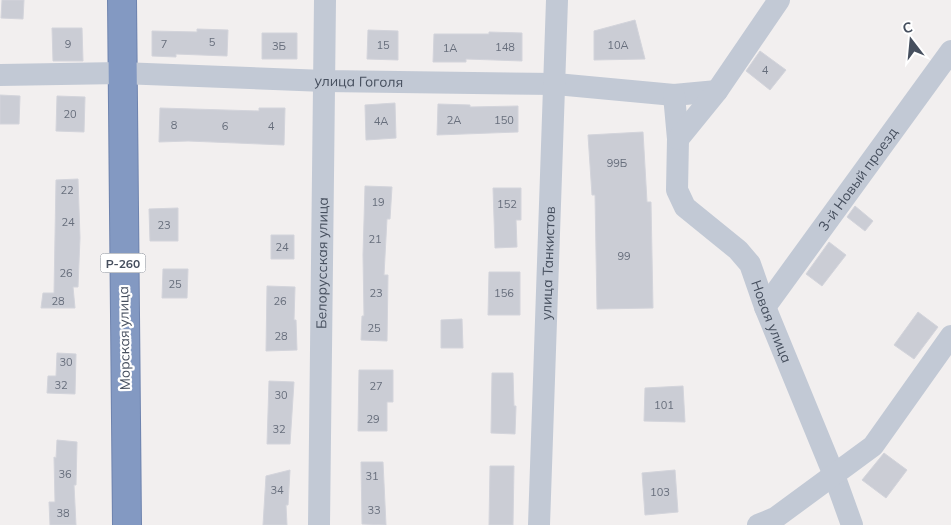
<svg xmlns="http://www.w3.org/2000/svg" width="951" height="525" font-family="Mulish,sans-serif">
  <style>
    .building { fill: #cbcdd5; stroke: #d3d4db }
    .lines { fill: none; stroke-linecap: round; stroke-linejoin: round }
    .highway-casing { stroke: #6e83ae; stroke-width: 30 }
    .minor { stroke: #c2c9d5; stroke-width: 22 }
    .highway { stroke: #8399c2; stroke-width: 28 }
    .labels { text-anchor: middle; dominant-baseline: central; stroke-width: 4.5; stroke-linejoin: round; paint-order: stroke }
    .number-label { font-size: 11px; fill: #676e7c }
    .shield { fill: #fff; stroke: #7e848e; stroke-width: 1 }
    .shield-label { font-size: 12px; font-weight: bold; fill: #464f5e }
    .street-label { font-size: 14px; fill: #464f5e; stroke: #fff }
  </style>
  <rect width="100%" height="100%" fill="#f2efef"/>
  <path class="building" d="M 2,0 L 24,0 L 23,19 L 1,18 Z
    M 635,20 L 645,59 L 594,60 L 594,31 Z
    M 52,28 L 82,28 L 83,61 L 53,61 Z
    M 197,29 L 228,30 L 227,56 L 176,54 L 176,57 L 152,56 L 152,31 L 197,32 Z
    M 368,30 L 398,31 L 398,60 L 367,59 Z
    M 489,32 L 522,33 L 522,61 L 466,59 L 466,62 L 433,62 L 434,34 L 489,34 Z
    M 262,33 L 297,33 L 297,59 L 262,59 Z
    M 760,51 L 786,70 L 770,90 L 746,71 Z
    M 0,95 L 20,96 L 19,124 L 0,124 Z
    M 57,96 L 85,97 L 84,132 L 56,131 Z
    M 395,103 L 396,138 L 366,140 L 365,105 Z
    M 438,104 L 470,105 L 470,107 L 518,106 L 518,132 L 437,135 Z
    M 160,108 L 259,111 L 259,108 L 285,108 L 284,145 L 188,141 L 159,142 Z
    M 643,132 L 647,202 L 651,202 L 653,308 L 597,309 L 595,195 L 592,195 L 588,135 Z
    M 78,179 L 80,238 L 78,287 L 73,287 L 75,308 L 41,308 L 43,293 L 54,293 L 56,180 Z
    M 365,186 L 392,187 L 390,219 L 387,219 L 384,275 L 388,275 L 387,341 L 361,340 L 362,316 L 364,316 L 363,255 Z
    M 493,188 L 521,188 L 521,220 L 516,220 L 517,247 L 495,248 Z
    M 855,206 L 873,221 L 865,231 L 847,217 Z
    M 178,208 L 178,241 L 150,241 L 149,209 Z
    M 271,235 L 294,235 L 294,259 L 271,259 Z
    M 829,242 L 846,255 L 822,286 L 806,274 Z
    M 163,269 L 188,269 L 187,298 L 162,298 Z
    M 489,272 L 520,272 L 520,315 L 488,315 Z
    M 267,286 L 295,287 L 294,320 L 296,320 L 297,350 L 266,351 Z
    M 918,312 L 938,327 L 914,359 L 894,345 Z
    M 462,319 L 463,348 L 441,348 L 441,320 Z
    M 57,353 L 76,354 L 75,394 L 47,393 L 48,376 L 56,376 Z
    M 359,370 L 393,370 L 393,402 L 387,402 L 387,431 L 358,431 Z
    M 492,373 L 513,373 L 514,406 L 516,406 L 515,434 L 491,433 Z
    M 269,381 L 294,382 L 290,444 L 267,444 Z
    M 683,386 L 685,422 L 644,421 L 645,388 Z
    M 57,440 L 77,442 L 76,485 L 74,485 L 76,525 L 50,525 L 49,502 L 55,502 L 54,457 L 56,458 Z
    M 884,453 L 907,470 L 886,498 L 862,480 Z
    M 361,462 L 383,462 L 386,525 L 362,524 Z
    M 490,466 L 514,466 L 513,525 L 489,525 Z
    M 290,470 L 288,505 L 286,505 L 287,525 L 263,525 L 266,476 Z
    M 675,470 L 678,512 L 645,515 L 642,473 Z"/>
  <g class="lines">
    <g class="highway-casing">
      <path id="highway" d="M 122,0 L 127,525"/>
    </g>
    <g class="minor">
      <path id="s1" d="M 0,75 L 121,73 L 325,81 L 556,84 L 674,95 L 717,91"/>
      <path id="s2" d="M 674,95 L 678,139 L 677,190 L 685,207 L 738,250 L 750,264 L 765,307 L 834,475 L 852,525"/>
      <path d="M 678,139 L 717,91 L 779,0"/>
      <path id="s3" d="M 765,307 L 951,51"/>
      <path id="s4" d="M 319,525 L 325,0"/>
      <path id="s5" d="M 539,525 L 557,0"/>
      <path d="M 758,525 L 775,518 L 873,446 L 951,336"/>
    </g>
    <use href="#highway" class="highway"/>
  </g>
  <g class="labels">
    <g class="number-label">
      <text x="212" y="42">5</text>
      <text x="68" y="44">9</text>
      <text x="164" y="44">7</text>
      <text x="383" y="45">15</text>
      <text x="618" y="45">10А</text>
      <text x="279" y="46">3Б</text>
      <text x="505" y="47">148</text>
      <text x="450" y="48">1А</text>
      <text x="765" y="70">4</text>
      <text x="70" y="114">20</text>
      <text x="454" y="120">2А</text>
      <text x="504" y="120">150</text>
      <text x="381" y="121">4А</text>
      <text x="174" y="125">8</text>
      <text x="225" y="126">6</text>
      <text x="271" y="126">4</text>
      <text x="617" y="163">99Б</text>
      <text x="67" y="190">22</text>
      <text x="378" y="202">19</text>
      <text x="507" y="204">152</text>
      <text x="68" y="222">24</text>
      <text x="164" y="225">23</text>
      <text x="375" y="239">21</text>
      <text x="282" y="247">24</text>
      <text x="624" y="256">99</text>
      <text x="66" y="273">26</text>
      <text x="175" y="284">25</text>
      <text x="376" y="293">23</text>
      <text x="504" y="293">156</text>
      <text x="58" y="301">28</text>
      <text x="280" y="301">26</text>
      <text x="374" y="328">25</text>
      <text x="281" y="336">28</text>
      <text x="66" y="362">30</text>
      <text x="61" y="385">32</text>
      <text x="376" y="386">27</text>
      <text x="281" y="395">30</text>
      <text x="664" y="405">101</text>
      <text x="373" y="419">29</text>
      <text x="279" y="429">32</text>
      <text x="65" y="474">36</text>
      <text x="372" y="476">31</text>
      <text x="277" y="490">34</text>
      <text x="660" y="492">103</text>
      <text x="374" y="510">33</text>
      <text x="63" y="513">38</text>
    </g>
    <rect class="shield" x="100.5" y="253.5" width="45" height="19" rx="4"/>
    <g class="shield-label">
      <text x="123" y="263">Р-260</text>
    </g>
    <g class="street-label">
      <text stroke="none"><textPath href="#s1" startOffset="359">улица Гоголя</textPath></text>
      <text stroke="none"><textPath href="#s3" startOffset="158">3-й Новый проезд</textPath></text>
      <text stroke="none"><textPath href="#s4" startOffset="262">Белорусская улица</textPath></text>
      <text stroke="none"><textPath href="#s5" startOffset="262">улица Танкистов</textPath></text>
      <text stroke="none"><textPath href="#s2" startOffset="262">Новая улица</textPath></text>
      <text transform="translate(124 338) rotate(-91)">Морская улица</text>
    </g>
  </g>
  <g transform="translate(911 40) rotate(344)" stroke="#ffffff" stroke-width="4" paint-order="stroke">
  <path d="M0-4L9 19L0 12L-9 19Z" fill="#464f5e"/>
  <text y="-8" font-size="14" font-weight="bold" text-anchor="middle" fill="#464f5e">С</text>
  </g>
</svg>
